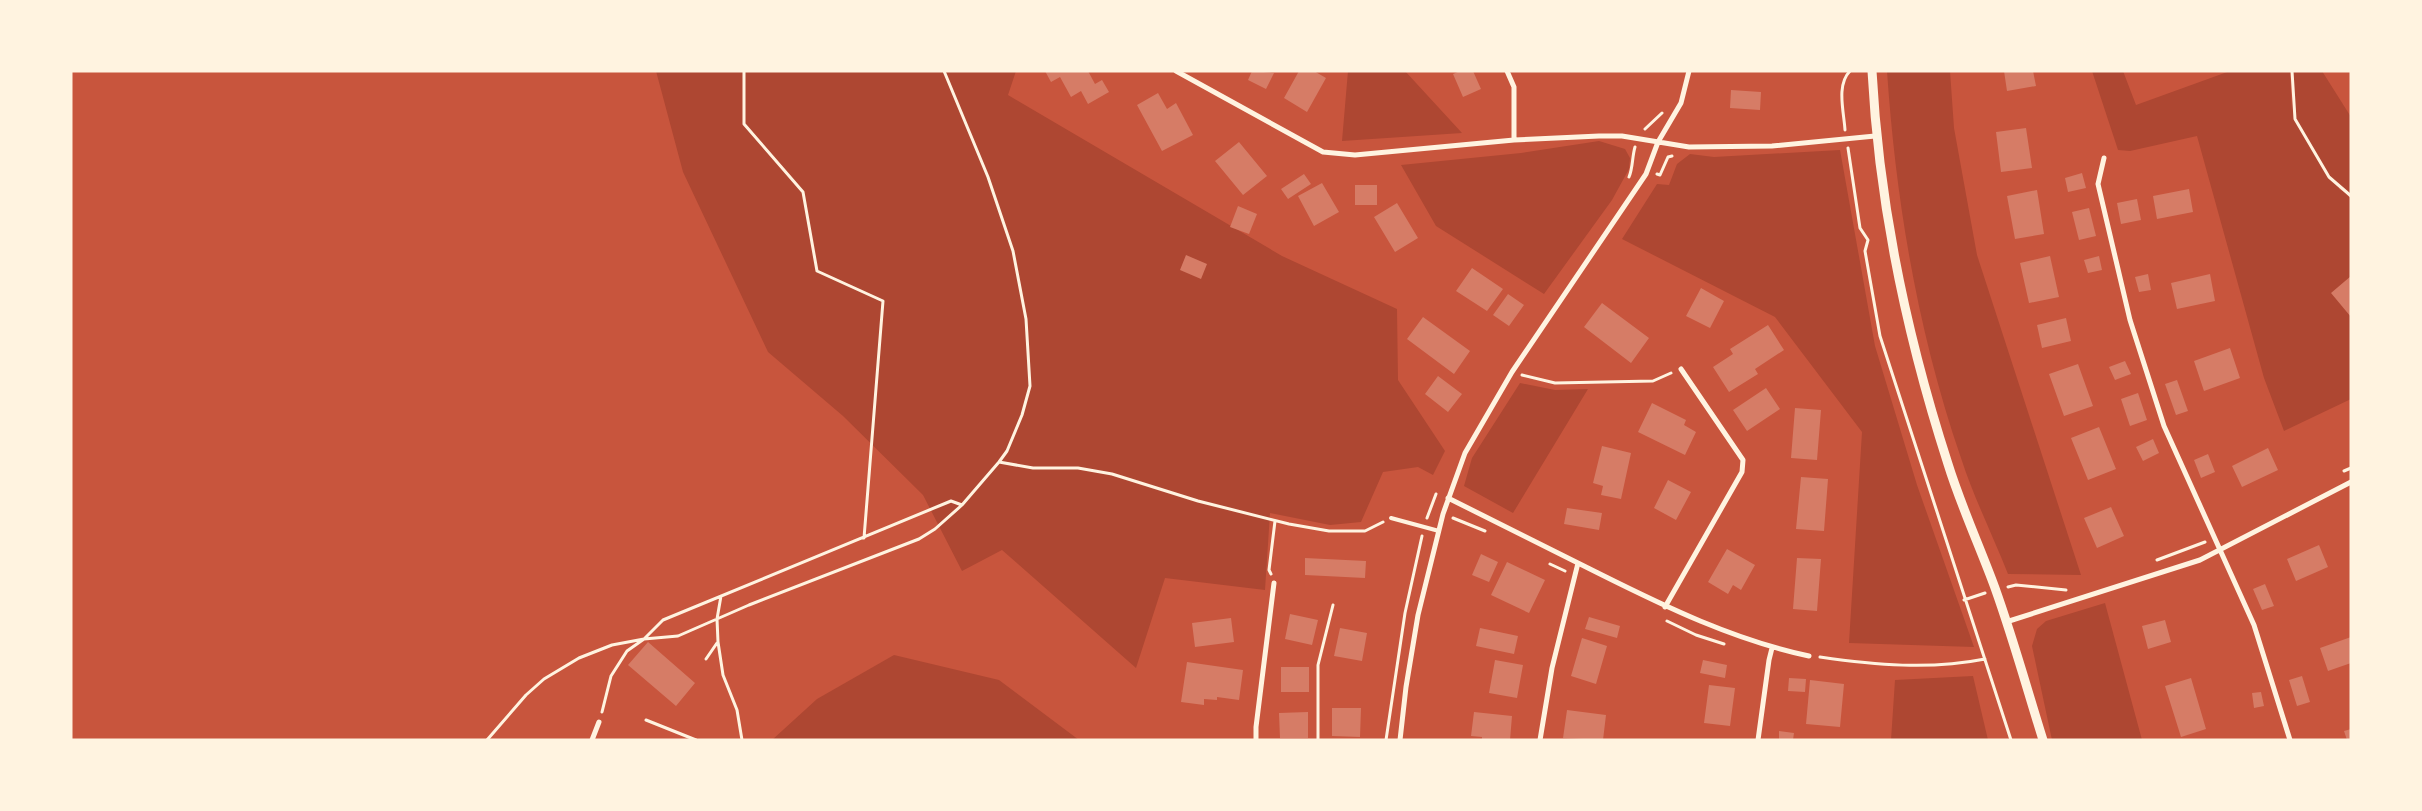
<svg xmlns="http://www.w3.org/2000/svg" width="2422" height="811" font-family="'Roboto Condensed',sans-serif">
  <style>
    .green { fill: #ae4732 }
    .building { fill: #d67c66 }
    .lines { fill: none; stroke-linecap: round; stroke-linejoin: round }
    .path { stroke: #fff3e0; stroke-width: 3 }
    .service { stroke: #fff3e0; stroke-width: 4 }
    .minor { stroke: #fff3e0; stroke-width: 5 }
    .tertiary { stroke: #fff3e0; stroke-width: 9 }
  </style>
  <rect width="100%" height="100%" fill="#c8553d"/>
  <path class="green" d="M 656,71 L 1016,71 L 1008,95 L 1282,256 L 1397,309 L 1398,380 L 1445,451 L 1433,475 L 1418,467 L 1383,472 L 1361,522 L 1330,525 L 1270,513 L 1265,590 L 1165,578 L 1136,668 L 1002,550 L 962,571 L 923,495 L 843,416 L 768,352 L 683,172 Z
    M 1348,71 L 1405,71 L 1462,133 L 1342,141 Z
    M 1887,71 L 1950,71 L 1954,128 L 1977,255 L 2081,575 L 2008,574 C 1993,536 1974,498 1961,458 C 1918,333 1896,203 1887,71 Z
    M 2092,71 L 2123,71 L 2136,105 L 2230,71 L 2290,71 L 2292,112 L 2293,71 L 2322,71 L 2351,117 L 2351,194 L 2340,185 L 2339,189 L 2346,193 L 2351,200 L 2351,399 L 2284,431 L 2264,378 L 2197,136 L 2130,151 L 2118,150 Z
    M 1599,141 L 1625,149 L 1630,158 L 1629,169 L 1612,200 L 1544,294 L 1436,226 L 1401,165 L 1521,153 Z
    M 1840,150 L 1875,346 L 1917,485 L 1974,647 L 1849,643 L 1862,432 L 1775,317 L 1622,239 L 1657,184 L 1669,185 L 1677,164 L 1690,154 L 1714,157 Z
    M 1520,383 L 1555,390 L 1588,389 L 1513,513 L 1464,486 L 1472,458 Z
    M 2105,603 L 2142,740 L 2052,740 L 2032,646 L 2037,629 L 2046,621 Z
    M 894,655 L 999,680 L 1079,740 L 772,740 L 817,699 Z
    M 1973,676 L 1988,740 L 1891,740 L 1895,680 Z"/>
  <path class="building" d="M 1045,71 L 1088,71 L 1095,84 L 1102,80 L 1109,92 L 1088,104 L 1081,91 L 1071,97 L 1060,77 L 1051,82 Z
    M 1252,71 L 1274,73 L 1266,89 L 1248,80 Z
    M 1299,71 L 1314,71 L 1326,78 L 1307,112 L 1284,98 Z
    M 1460,71 L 1473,71 L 1481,89 L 1463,97 L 1453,74 Z
    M 2004,71 L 2033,71 L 2036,86 L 2007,91 Z
    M 1731,90 L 1761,92 L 1760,110 L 1730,108 Z
    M 1158,93 L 1167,109 L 1176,103 L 1193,135 L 1162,151 L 1137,105 Z
    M 2026,128 L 2032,168 L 2001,172 L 1996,132 Z
    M 1239,142 L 1267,176 L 1243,195 L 1215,161 Z
    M 2082,173 L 2086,188 L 2068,192 L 2065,178 Z
    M 1304,174 L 1311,184 L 1288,199 L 1281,189 Z
    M 1322,183 L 1339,212 L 1314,226 L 1298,196 Z
    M 1355,185 L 1377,185 L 1377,205 L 1355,205 Z
    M 2189,189 L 2193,212 L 2157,219 L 2153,196 Z
    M 2037,190 L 2044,234 L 2015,239 L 2007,196 Z
    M 2137,199 L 2141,220 L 2121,224 L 2117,203 Z
    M 1397,203 L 1418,238 L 1395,252 L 1374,217 Z
    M 1238,206 L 1257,214 L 1249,234 L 1230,227 Z
    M 2089,208 L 2096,236 L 2079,240 L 2072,212 Z
    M 1186,255 L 1207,264 L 1201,279 L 1180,270 Z
    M 2050,256 L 2059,297 L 2029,303 L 2020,263 Z
    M 2099,256 L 2102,270 L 2088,273 L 2084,260 Z
    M 1472,268 L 1503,289 L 1487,311 L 1456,291 Z
    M 2148,274 L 2151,290 L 2139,292 L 2135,277 Z
    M 2210,274 L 2215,301 L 2177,309 L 2171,283 Z
    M 2351,276 L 2351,317 L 2331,293 Z
    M 1701,288 L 1724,301 L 1710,328 L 1686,316 Z
    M 1508,294 L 1524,305 L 1509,326 L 1493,315 Z
    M 1602,303 L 1649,338 L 1631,363 L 1584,327 Z
    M 1423,317 L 1470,351 L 1454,374 L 1407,339 Z
    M 2066,318 L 2071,341 L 2042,348 L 2037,325 Z
    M 1768,325 L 1784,350 L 1755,369 L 1758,374 L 1729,392 L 1713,367 L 1733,354 L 1730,349 Z
    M 2230,348 L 2240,378 L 2204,391 L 2194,361 Z
    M 2125,361 L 2131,374 L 2115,380 L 2109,367 Z
    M 2078,364 L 2093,406 L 2064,416 L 2049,374 Z
    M 1438,376 L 1462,394 L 1448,412 L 1425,394 Z
    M 2177,380 L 2188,411 L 2176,415 L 2165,384 Z
    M 1766,388 L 1780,409 L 1747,431 L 1733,410 Z
    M 2138,393 L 2147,420 L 2130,426 L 2121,399 Z
    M 1652,403 L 1686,420 L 1684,425 L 1696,432 L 1685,455 L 1638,432 Z
    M 1795,408 L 1821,410 L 1817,460 L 1791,458 Z
    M 2099,427 L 2116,469 L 2088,480 L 2071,438 Z
    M 2153,439 L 2159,453 L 2143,461 L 2136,447 Z
    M 1602,446 L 1631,453 L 1621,499 L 1601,495 L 1603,486 L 1593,483 Z
    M 2268,448 L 2278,470 L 2242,487 L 2232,466 Z
    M 2208,454 L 2215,472 L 2201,478 L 2194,460 Z
    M 1801,477 L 1828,479 L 1824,531 L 1796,529 Z
    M 1668,480 L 1691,492 L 1676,520 L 1654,508 Z
    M 2111,507 L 2124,536 L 2097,548 L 2084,518 Z
    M 1567,508 L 1602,513 L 1599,530 L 1564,524 Z
    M 2319,545 L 2328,567 L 2296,581 L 2287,559 Z
    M 1727,549 L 1755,565 L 1741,590 L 1733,585 L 1728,594 L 1708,582 Z
    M 1481,554 L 1498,562 L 1489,582 L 1472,575 Z
    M 1305,558 L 1366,561 L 1365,578 L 1305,575 Z
    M 1797,558 L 1821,559 L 1817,611 L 1793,609 Z
    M 1507,562 L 1545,580 L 1529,613 L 1491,595 Z
    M 2265,584 L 2274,606 L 2262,610 L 2253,589 Z
    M 1290,614 L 1318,620 L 1312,645 L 1285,639 Z
    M 1589,617 L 1620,626 L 1617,638 L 1585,629 Z
    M 1231,618 L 1234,642 L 1195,647 L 1192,623 Z
    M 2165,620 L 2171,642 L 2148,649 L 2142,626 Z
    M 1340,628 L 1367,633 L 1362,661 L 1334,656 Z
    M 1480,628 L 1518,636 L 1514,654 L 1476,646 Z
    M 2351,637 L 2351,663 L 2328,671 L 2320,648 Z
    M 1582,638 L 1607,646 L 1596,684 L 1571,676 Z
    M 648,642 L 695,683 L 676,706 L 628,665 Z
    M 1495,660 L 1523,665 L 1517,698 L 1489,693 Z
    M 1703,660 L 1727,665 L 1725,678 L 1700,673 Z
    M 1187,662 L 1243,670 L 1239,700 L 1217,697 L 1217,700 L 1204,699 L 1204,705 L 1181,702 Z
    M 1281,667 L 1309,667 L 1309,692 L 1281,692 Z
    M 2302,676 L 2310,702 L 2297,706 L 2289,680 Z
    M 1789,678 L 1806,679 L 1805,692 L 1788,691 Z
    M 2191,678 L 2206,729 L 2181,737 L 2165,686 Z
    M 1810,680 L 1844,684 L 1840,727 L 1806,724 Z
    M 1709,685 L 1735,688 L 1730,726 L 1704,723 Z
    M 2261,692 L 2264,706 L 2254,708 L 2252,693 Z
    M 1332,708 L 1361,708 L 1360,737 L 1332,736 Z
    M 1567,710 L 1606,715 L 1603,740 L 1563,738 Z
    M 1308,712 L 1308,738 L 1280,738 L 1279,713 Z
    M 1474,712 L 1512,716 L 1510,740 L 1482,740 L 1482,737 L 1471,736 Z
    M 2351,729 L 2351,740 L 2347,740 L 2344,731 Z
    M 1779,731 L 1794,733 L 1793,740 L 1779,740 Z"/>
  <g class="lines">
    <path class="path" d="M 744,71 L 744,124 L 803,192 L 817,271 L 883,301 L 864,538
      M 2292,71 L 2295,119 L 2329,177 L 2351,196
      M 1645,129 L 1662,113
      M 1845,130 C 1844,112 1836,85 1850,71
      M 1848,148 L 1860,228 L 1868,240 L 1865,251 L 1880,336 L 2011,740
      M 1657,174 L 1660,175 L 1668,157 L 1672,156
      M 1629,177 C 1633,168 1632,157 1635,147
      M 1522,375 L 1555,383 L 1653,381 L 1671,373
      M 999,462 L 1033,468 L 1078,468 L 1112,474 L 1198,501 L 1289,524 L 1329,531 L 1365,531 L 1383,522
      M 2344,471 L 2351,468
      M 1427,518 L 1436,494
      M 1453,518 L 1485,531
      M 2157,560 L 2205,542
      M 1550,564 L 1565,571
      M 1271,574 L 1269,570 L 1275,521
      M 2008,587 L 2016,585 L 2066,590
      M 721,596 L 717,619 L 718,642 L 723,675 L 737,710 L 742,740
      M 1964,600 L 1985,593
      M 1667,621 L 1696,635 L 1724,644
      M 1820,657 C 1875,665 1930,670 1985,659
      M 706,659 L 717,643
      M 602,712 L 611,676 L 627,651 L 644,639 L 663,620 L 951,501 L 962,505
      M 646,720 L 696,740
      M 487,740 L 526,695 L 544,679 L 579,658 L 612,645 L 644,639 L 678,636 L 749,605 L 919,539 L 935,529 L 962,505 L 999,462 L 1007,451 L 1022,415 L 1030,386 L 1026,319 L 1013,251 L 988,177 L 944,71
      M 1318,740 L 1318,665 L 1333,605
      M 1386,740 L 1405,613 L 1422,536"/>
    <path class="service" d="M 1391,518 L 1439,531"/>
    <path class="minor" d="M 1176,71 L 1323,152 L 1355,155 L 1514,140 L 1599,136 L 1622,136 L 1689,147 L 1772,146 L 1875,136
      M 1507,71 L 1514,87 L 1514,140
      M 2104,158 L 2098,184 L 2130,320 L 2164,426 L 2254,625 L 2290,740
      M 1448,498 C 1498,523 1548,548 1598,573 C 1666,607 1734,640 1809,656
      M 1665,607 L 1742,472 L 1743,460 L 1681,369
      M 2006,622 L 2200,560 L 2351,482
      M 592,740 L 599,722
      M 1256,740 L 1256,727 L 1274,583
      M 1400,740 L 1406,687 L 1418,615 L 1443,514 L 1465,453 L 1512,372 L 1646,174 L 1658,142 L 1681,103 L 1689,71
      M 1540,740 L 1552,668 L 1578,563
      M 1758,740 L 1769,660 L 1772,648"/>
    <path class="tertiary" d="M 1872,71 C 1879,205 1907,337 1948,464 C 1961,506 1980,547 1995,588 C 2013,638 2027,689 2043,740"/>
  </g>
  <rect width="2422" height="811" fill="none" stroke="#fff3e0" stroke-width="145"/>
</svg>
